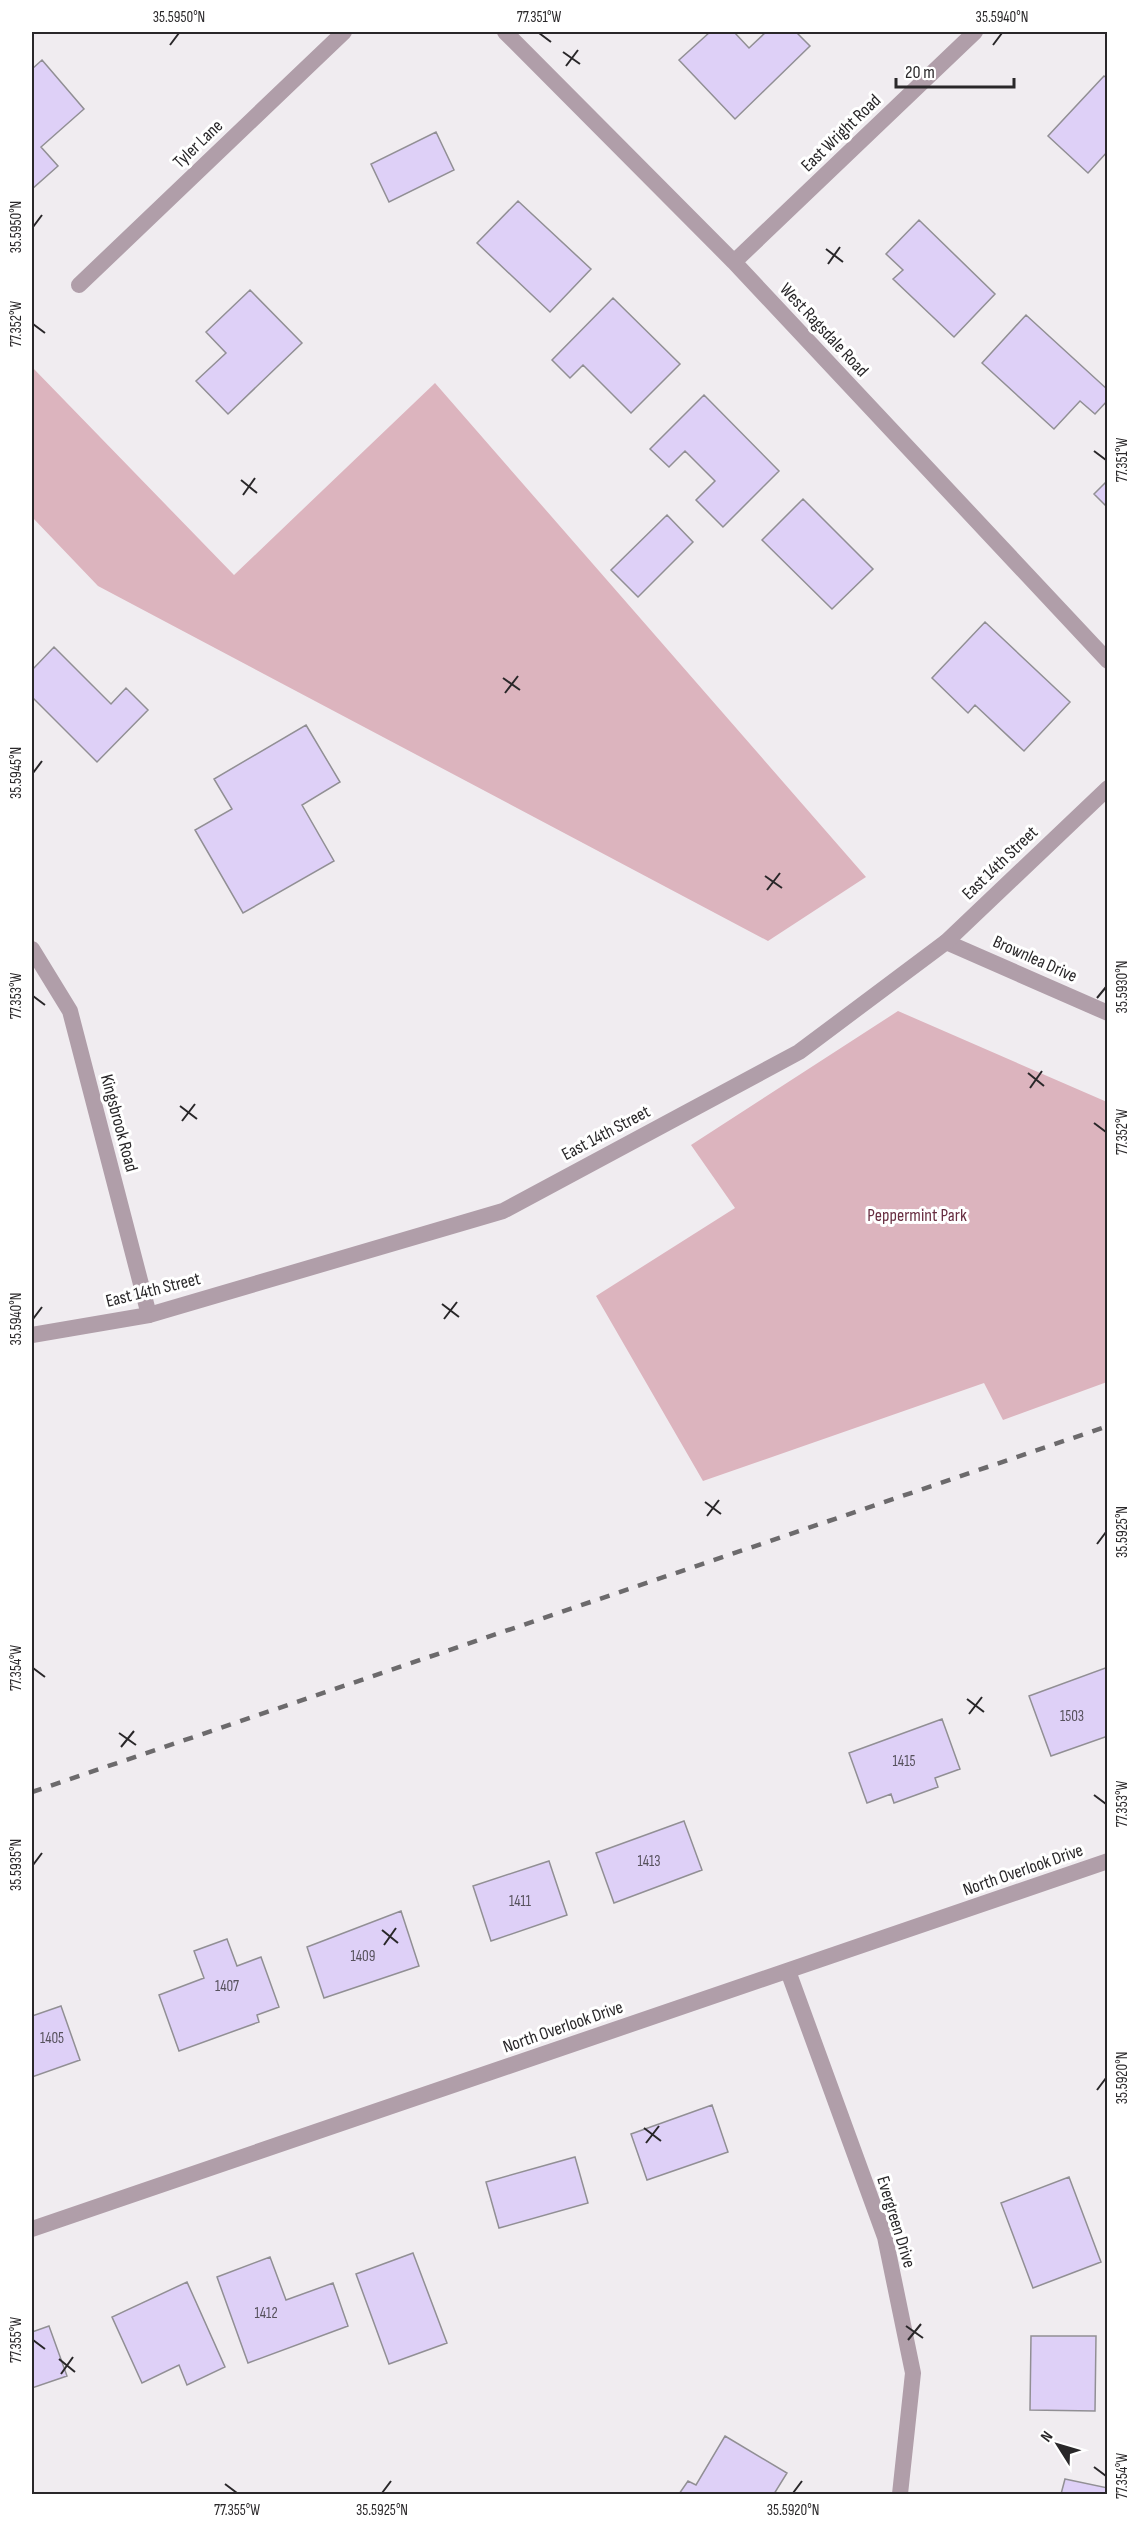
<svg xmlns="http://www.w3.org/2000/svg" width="1139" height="2526" font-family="'Sofia Sans Condensed',sans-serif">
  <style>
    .green { fill: #dcb4be }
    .building { fill: #ded0f7; stroke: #918f94; stroke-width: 1.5 }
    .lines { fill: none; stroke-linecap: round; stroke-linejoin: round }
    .minor { stroke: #b09ea9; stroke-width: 16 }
    .tertiary { stroke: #b09ea9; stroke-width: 16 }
    .rail { stroke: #6c6a6c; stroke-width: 4.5; stroke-dasharray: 10 10; stroke-linecap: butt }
    .ticks { fill: none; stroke: #292729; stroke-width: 2 }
    .labels { text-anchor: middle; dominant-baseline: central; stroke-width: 6; stroke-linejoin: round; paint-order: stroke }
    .number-label { font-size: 15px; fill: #56515c }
    .street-label { font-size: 18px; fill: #292729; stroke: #fff }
    .park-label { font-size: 18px; fill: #682e41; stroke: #fff }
    .neatline { fill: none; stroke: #292729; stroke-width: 2 }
    .ticks-label { font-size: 15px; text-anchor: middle; fill: #292729 }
  </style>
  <rect width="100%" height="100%" fill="#f0ecf0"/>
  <path class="green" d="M 32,367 L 234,575 L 435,383 L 866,877 L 768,941 L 98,586 L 32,517 Z
    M 898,1011 L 1107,1102 L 1107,1382 L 1003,1420 L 984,1383 L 703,1481 L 596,1296 L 735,1208 L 691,1145 Z"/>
  <path class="building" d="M 710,32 L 734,32 L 749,48 L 766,32 L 796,32 L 810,46 L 735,119 L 679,60 Z
    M 42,60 L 84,109 L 41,147 L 58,166 L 32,189 L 32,69 Z
    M 1104,76 L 1108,79 L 1108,151 L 1088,173 L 1048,136 Z
    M 436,132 L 454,170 L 389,202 L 371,164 Z
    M 518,201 L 591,269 L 550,312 L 477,243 Z
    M 919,220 L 995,294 L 954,337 L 893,279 L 903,270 L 886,254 Z
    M 250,290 L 302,343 L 228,414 L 196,381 L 226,353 L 206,332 Z
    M 613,298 L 680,364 L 631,413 L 583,365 L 570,378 L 552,360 Z
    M 1026,315 L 1108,390 L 1108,400 L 1095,414 L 1080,401 L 1054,429 L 982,363 Z
    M 704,395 L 779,471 L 723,527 L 696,500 L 715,481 L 685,451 L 669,467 L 650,449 Z
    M 1108,480 L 1108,508 L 1094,494 Z
    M 803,499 L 873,569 L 832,609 L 762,540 Z
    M 667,515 L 693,542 L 638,597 L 611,570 Z
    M 985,622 L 1070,702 L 1024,751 L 975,705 L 968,713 L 932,678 Z
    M 54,647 L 111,704 L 126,688 L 148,710 L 97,762 L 32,697 L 32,670 Z
    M 306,725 L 340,782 L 302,805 L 334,861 L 243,913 L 195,830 L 232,809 L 214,779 Z
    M 1108,1667 L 1108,1736 L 1051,1756 L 1029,1696 Z
    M 942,1719 L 960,1769 L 935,1778 L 938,1787 L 894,1803 L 891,1794 L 867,1803 L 849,1753 Z
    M 684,1821 L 702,1870 L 614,1903 L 596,1853 Z
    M 549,1861 L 567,1915 L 491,1941 L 473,1886 Z
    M 401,1911 L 419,1966 L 324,1998 L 307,1947 Z
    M 227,1939 L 237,1966 L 261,1957 L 279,2007 L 257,2015 L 259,2022 L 179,2051 L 159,1995 L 204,1978 L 194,1951 Z
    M 61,2006 L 80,2060 L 32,2077 L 32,2016 Z
    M 712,2105 L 728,2152 L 647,2180 L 631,2134 Z
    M 575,2157 L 588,2203 L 499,2228 L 486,2182 Z
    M 1069,2177 L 1101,2262 L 1033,2288 L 1001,2203 Z
    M 413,2253 L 447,2343 L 389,2364 L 356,2274 Z
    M 270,2257 L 286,2300 L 333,2283 L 348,2326 L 248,2363 L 217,2277 Z
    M 187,2282 L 225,2367 L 187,2385 L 179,2365 L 142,2383 L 112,2317 Z
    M 49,2326 L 67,2376 L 32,2388 L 32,2332 Z
    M 1031,2336 L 1096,2336 L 1095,2411 L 1030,2410 Z
    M 725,2436 L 787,2473 L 774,2494 L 679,2494 L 688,2481 L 696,2485 Z
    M 1065,2479 L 1108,2488 L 1108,2494 L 1061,2494 Z"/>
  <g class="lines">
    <path class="minor" d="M 505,32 L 734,262 L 1108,661
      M 734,262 L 975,32
      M 79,285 L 344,32
      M 946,942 L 1108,1013
      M 32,949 L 70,1011 L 149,1315
      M 788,1971 L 885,2237 L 913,2373 L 900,2494
      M 32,2229 L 1108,1861"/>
    <path class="tertiary" d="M 32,1335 L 149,1315 L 503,1211 L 799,1052 L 946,942 L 1108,788"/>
    <path class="rail" d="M 32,1792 L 1108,1426"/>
  </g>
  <path class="ticks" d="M 539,33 L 551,42M 170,45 L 179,33M 993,45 L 1002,33M 563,52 L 580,64M 566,66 L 578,50M 33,227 L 42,215M 826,249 L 843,262M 828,264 L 840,247M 33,324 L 45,333M 1094,451 L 1106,460M 241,480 L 257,493M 243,495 L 255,478M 503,678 L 520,690M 505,693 L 518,676M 33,773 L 42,761M 765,876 L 782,888M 767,890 L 780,873M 33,996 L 45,1005M 1097,998 L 1106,987M 1028,1073 L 1044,1086M 1030,1088 L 1042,1071M 180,1106 L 197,1119M 182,1121 L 195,1104M 1094,1123 L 1106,1132M 442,1304 L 459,1317M 33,1319 L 42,1307M 444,1319 L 457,1302M 705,1502 L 721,1514M 707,1516 L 719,1500M 1097,1544 L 1106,1532M 33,1668 L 45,1677M 967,1699 L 984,1712M 969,1714 L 982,1697M 119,1733 L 136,1745M 121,1747 L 134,1731M 1094,1795 L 1106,1804M 33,1865 L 42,1853M 382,1930 L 398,1943M 384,1945 L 396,1928M 1097,2090 L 1106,2078M 644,2128 L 661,2141M 646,2143 L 659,2126M 906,2326 L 923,2338M 33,2340 L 45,2349M 908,2340 L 921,2324M 59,2359 L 75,2372M 61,2374 L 73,2357M 1094,2467 L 1106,2476M 225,2484 L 237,2493M 382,2493 L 391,2481M 793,2493 L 802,2481"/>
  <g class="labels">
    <g class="number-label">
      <text x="1072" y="1716">1503</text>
      <text x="904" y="1761">1415</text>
      <text x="649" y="1861">1413</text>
      <text x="520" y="1901">1411</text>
      <text x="363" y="1956">1409</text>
      <text x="227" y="1986">1407</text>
      <text x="52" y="2038">1405</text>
      <text x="266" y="2313">1412</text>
    </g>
    <g class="street-label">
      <text transform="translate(841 133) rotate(-44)">East Wright Road</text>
      <text transform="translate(198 144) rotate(-44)">Tyler Lane</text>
      <text transform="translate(824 330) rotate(47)">West Ragsdale Road</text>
      <text transform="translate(1000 863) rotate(-44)">East 14th Street</text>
      <text transform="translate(1035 959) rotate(24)">Brownlea Drive</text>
      <text transform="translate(119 1123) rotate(75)">Kingsbrook Road</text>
      <text transform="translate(606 1133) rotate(-28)">East 14th Street</text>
      <text transform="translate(153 1290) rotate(-14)">East 14th Street</text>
      <text transform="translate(1023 1870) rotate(-19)">North Overlook Drive</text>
      <text transform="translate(563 2027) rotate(-19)">North Overlook Drive</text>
      <text transform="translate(896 2222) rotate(73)">Evergreen Drive</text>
    </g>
    <g class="park-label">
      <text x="917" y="1215">Peppermint Park</text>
    </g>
  </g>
  <rect width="1139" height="2526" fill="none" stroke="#ffffff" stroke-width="66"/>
  <g transform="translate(1058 2445) rotate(307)" stroke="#ffffff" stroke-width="4.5" paint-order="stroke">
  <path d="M0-4.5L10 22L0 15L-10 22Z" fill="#292729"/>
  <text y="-9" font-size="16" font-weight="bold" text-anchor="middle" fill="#292729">N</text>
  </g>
  <path d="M896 78v9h118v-9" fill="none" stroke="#292729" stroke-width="3"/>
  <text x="905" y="78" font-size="18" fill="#292729" stroke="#ffffff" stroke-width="4.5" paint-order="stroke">20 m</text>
  <rect x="33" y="33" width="1073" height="2460" class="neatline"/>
  <g class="ticks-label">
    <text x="179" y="22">35.5950°N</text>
    <text x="539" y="22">77.351°W</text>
    <text x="1002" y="22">35.5940°N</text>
    <text transform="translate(16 227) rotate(-90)" y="5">35.5950°N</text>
    <text transform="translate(16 324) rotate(-90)" y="5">77.352°W</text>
    <text transform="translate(1122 460) rotate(-90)" y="5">77.351°W</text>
    <text transform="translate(16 773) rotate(-90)" y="5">35.5945°N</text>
    <text transform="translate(1122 987) rotate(-90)" y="5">35.5930°N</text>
    <text transform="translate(16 996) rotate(-90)" y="5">77.353°W</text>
    <text transform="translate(1122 1132) rotate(-90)" y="5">77.352°W</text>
    <text transform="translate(16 1319) rotate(-90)" y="5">35.5940°N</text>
    <text transform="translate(1122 1532) rotate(-90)" y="5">35.5925°N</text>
    <text transform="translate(16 1668) rotate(-90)" y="5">77.354°W</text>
    <text transform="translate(1122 1804) rotate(-90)" y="5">77.353°W</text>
    <text transform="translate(16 1865) rotate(-90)" y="5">35.5935°N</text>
    <text transform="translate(1122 2078) rotate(-90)" y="5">35.5920°N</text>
    <text transform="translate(16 2340) rotate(-90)" y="5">77.355°W</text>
    <text transform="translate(1122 2476) rotate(-90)" y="5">77.354°W</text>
    <text x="237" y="2515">77.355°W</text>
    <text x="382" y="2515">35.5925°N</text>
    <text x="793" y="2515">35.5920°N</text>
  </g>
</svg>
